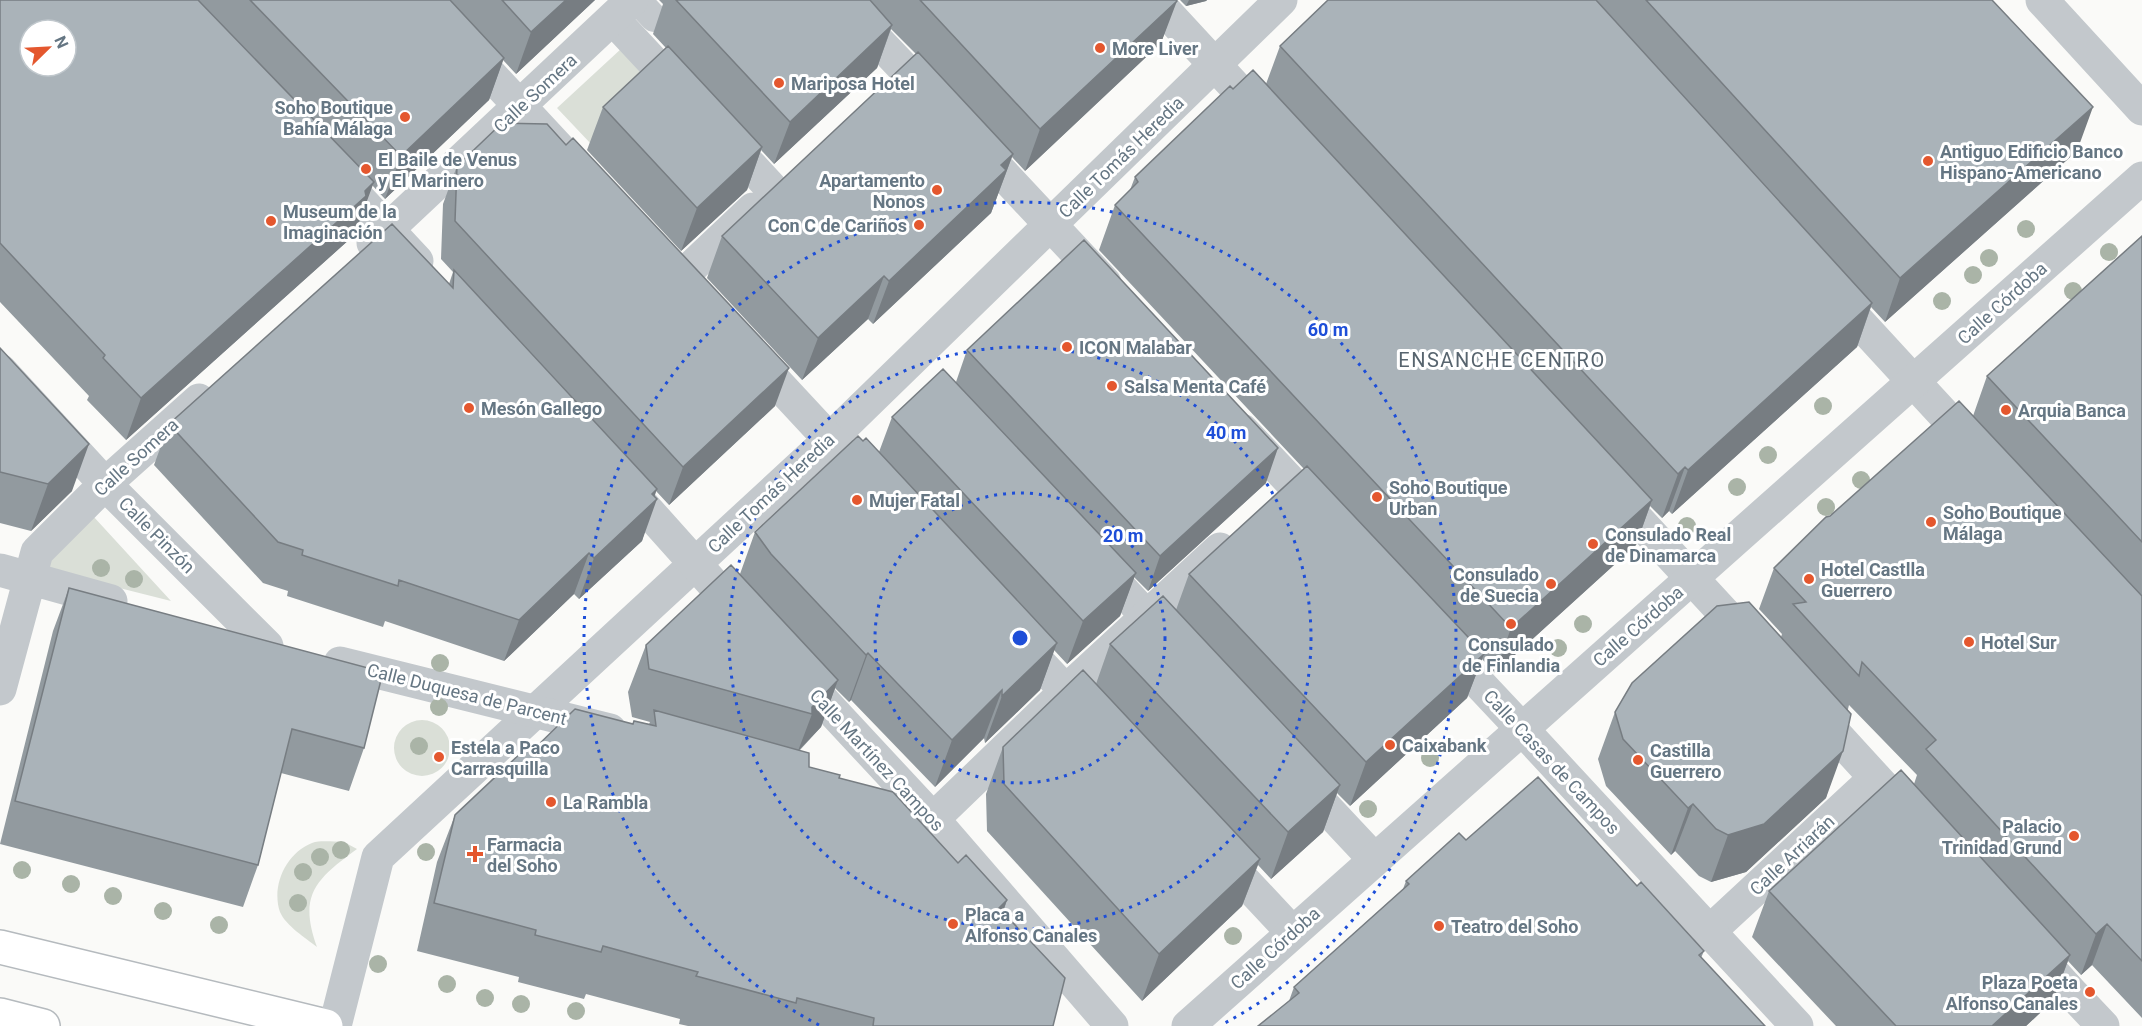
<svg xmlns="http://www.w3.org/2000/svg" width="2142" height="1026" font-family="Roboto,sans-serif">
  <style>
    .green { fill: #dadfd7 }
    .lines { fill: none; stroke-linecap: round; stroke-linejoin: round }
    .primary-casing { stroke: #b5babe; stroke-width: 36 }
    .service { stroke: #c3c8cc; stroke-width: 28 }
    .pedestrian { stroke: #c3c8cc; stroke-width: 33 }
    .minor { stroke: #c3c8cc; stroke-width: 33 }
    .tertiary { stroke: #c3c8cc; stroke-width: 33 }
    .primary { stroke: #fff; stroke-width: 33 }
    .tree { fill: #aab4a7 }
    .wall { fill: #929a9f }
    .shaded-wall { fill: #777d82 }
    .building { fill: #aab3b9; stroke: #777d82; stroke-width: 1.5; fill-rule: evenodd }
    .ring { fill: none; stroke: #1d4ed8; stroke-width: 3; stroke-dasharray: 3 6 }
    .poi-dot { fill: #e4572e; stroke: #fff; stroke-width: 2 }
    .labels { text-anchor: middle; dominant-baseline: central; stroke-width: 6; stroke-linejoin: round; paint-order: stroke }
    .poi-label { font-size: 18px; font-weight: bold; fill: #657683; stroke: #fff; text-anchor: start }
    .street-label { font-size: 18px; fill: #657683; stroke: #fff }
    .neighbourhood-label { font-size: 20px; letter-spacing: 1.5px; fill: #57646e; stroke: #fff }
    .centre { fill: #1d4ed8; stroke: #fff; stroke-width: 3 }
    .ring-label { font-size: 18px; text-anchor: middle; font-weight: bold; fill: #1d4ed8; stroke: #fff; stroke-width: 6; stroke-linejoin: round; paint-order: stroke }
  </style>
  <rect width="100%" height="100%" fill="#fafaf8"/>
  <path class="green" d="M 622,48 L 656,86 L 592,145 L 557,108 Z
    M 93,516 L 171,601 L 48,570 L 54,550 Z
    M394 748a28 28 0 1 1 56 0a28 28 0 1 1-56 0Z
    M 344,842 L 357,849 C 316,879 298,895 317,947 C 306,938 286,926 280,912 C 271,886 286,853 312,843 C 321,840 334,842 344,842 Z"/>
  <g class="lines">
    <g class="primary-casing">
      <path id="primary" d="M 0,947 L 326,1026
        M 0,1015 L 43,1026"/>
    </g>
    <path class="service" d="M 637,0 L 654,18"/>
    <path class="pedestrian" d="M 839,0 L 933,99
      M 2042,0 L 2142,109
      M 613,19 L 683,94
      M 723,136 L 773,190
      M 974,143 L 1105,283
      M 680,278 L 753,209
      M 1914,382 L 1974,447
      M 1242,430 L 1322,515
      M 1097,563 L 1166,637
      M 1443,645 L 1522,729
      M 1300,780 L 1374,859
      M 1709,932 L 1875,778
      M 2067,988 L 2103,1026
      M 335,1026 L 378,857 L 829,440 L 1281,0"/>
    <path class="minor" d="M 421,0 L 567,157
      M 1155,0 L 1266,120
      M 334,172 L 417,261
      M 373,243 L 632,0
      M 1834,295 L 1914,382
      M 751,355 L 871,484
      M 0,370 L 105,484 L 267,646
      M 622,482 L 741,615
      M 1614,494 L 1748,639
      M 0,570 L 111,601
      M 1016,638 L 1093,720
      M 340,663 L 610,730
      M 798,674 L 933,819 L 1112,1026
      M 0,689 L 37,552 L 105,484 L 199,400
      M 1815,712 L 1914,820
      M 1522,729 L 1797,1026
      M 933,819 L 1066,691 L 1220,549
      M 1219,854 L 1292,932
      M 2030,947 L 2067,988"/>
    <path class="tertiary" d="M 1188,1026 L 2142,178"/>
    <use href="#primary" class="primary"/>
  </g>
  <g class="tree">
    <circle cx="2026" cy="229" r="9"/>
    <circle cx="2109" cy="252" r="9"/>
    <circle cx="1989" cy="258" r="9"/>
    <circle cx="1973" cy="275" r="9"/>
    <circle cx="2073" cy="291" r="9"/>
    <circle cx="1942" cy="301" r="9"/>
    <circle cx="1823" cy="406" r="9"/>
    <circle cx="1768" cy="455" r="9"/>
    <circle cx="1861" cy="480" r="9"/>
    <circle cx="1737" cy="487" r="9"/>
    <circle cx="1826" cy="507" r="9"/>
    <circle cx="1687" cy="526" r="9"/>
    <circle cx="101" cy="568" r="9"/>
    <circle cx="134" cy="579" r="9"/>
    <circle cx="1583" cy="624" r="9"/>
    <circle cx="1558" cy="648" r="9"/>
    <circle cx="440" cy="663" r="9"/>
    <circle cx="439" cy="707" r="9"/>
    <circle cx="419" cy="746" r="9"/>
    <circle cx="1430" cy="758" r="9"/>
    <circle cx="1368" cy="809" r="9"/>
    <circle cx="341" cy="850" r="9"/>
    <circle cx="426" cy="852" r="9"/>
    <circle cx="320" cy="857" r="9"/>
    <circle cx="22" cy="870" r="9"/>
    <circle cx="303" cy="872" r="9"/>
    <circle cx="71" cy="884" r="9"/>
    <circle cx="113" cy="896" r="9"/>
    <circle cx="298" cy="903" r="9"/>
    <circle cx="163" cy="911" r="9"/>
    <circle cx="219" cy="925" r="9"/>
    <circle cx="1233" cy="936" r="9"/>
    <circle cx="378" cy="964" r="9"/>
    <circle cx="447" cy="984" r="9"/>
    <circle cx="485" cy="998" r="9"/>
    <circle cx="521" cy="1004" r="9"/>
    <circle cx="576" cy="1011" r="9"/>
  </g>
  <path class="wall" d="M 0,0 L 595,0 L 516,74 L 503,60 L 489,100 L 385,199 L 372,185 L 358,225 L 355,228 L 351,238 L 126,440 L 87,400 L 89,396 L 0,302 Z
    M 659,0 L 1176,0 L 1161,43 L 1025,171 L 1012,157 L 991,213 L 873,324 L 868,319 L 802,380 L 707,278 L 722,236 L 916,54 L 891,29 L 877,68 L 774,164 L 761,150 L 747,190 L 681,251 L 587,150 L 603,107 L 666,48 L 653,34 L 663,4 Z
    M 1180,0 L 1207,0 L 1206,1 L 1186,6 Z
    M 1328,0 L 1992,0 L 2077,151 L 1885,322 L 1871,307 L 1857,347 L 1672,514 L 1669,511 L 1662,518 L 1650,506 L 1636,545 L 1495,673 L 1482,659 L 1467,698 L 1350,806 L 1337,793 L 1323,832 L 1271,879 L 1258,865 L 1242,906 L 1142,1001 L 987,831 L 986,794 L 1003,747 L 1096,684 L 1110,644 L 1176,610 L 1189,574 L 1304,469 L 1099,250 L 1115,205 L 1130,190 L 1135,177 L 1233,89 L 1266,84 L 1280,46 Z
    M 457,166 L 775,406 L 669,505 L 656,491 L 642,541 L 579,599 L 574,594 L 504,661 L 385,621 L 383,627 L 287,596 L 288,591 L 263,583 L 154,465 L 169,424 L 449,284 L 453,272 L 441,259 L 443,204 Z
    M 2142,236 L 2142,1018 L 2092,965 L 2081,975 L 2068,961 L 2053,1001 L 2026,1026 L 1836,1026 L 1752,937 L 1769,891 L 1914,784 L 1917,775 L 1849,705 L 1826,798 L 1746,872 L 1711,882 L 1699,876 L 1675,851 L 1671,855 L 1606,786 L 1598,759 L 1615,712 L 1781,637 L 1782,634 L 1759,609 L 1774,568 L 1830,516 L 1973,416 L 1987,376 Z
    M 0,348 L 72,491 L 31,531 L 0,523 Z
    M 967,350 L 1266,483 L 1148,591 L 1134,577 L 1120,616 L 1067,664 L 1054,650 L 1040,690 L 985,743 L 984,738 L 935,787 L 851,700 L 849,702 L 835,688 L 821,727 L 800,750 L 809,767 L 839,778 L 958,863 L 1007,900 L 1003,912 L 1053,1026 L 688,1026 L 679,1024 L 680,1019 L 586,994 L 584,999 L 518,982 L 519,977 L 417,951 L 437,862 L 455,815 L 530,753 L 633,724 L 634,721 L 649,724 L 650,722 L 632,717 L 628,692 L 646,645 L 740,574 L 755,532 L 863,441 L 879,452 L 892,417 L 956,382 Z
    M 69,588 L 364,748 L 349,791 L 281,773 L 258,865 L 243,907 L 0,844 L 53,631 Z
    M 1466,840 L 1637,886 L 1704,951 L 1701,958 L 1289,1001 L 1294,987 L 1403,889 L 1406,881 Z"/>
  <path class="shaded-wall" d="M 566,0 L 595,0 L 516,74 L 531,32 Z
    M 1189,0 L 1207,0 L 1206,1 L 1186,6 Z
    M 1177,1 L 1161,43 L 1025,171 L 1040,129 Z
    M 892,25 L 877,68 L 774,164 L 790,122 Z
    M 504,58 L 489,100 L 385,199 L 401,156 Z
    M 2093,107 L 2077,151 L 1885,322 L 1900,278 Z
    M 762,147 L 747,190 L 681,251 L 697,208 Z
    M 1013,154 L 991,213 L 873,324 L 889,281 L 1001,165 Z
    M 374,182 L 358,225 L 355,228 L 351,238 L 126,440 L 141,398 Z
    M 884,276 L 868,319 L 802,380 L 818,338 Z
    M 1872,303 L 1857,347 L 1672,514 L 1688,470 Z
    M 789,368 L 775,406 L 669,505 L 683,467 Z
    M 89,444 L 72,491 L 31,531 L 48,484 Z
    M 1278,448 L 1266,483 L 1148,591 L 1160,556 Z
    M 1685,467 L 1669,511 L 1662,518 L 1678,474 Z
    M 657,489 L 651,505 L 657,499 L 642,541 L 579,599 L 594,558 Z
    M 1652,500 L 1636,545 L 1495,673 L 1511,628 Z
    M 589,553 L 574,594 L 504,661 L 519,620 Z
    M 1136,573 L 1120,616 L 1067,664 L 1083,621 Z
    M 1057,643 L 1040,690 L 985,743 L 1002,696 Z
    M 868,653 L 851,700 L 849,702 L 866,655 Z
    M 1484,654 L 1467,698 L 1350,806 L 1366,762 Z
    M 838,680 L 821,727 L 798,751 L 812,714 L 812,707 Z
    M 1002,690 L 984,738 L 935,787 L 952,740 Z
    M 1843,751 L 1826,798 L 1746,872 L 1711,882 L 1728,835 Z
    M 1340,785 L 1323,832 L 1271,879 L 1288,832 Z
    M 1693,804 L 1675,851 L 1671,855 L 1688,808 Z
    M 1260,859 L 1242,906 L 1142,1001 L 1159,954 Z
    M 1007,900 L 990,948 L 999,908 Z
    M 2107,924 L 2092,965 L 2081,975 L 2096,934 Z
    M 2070,955 L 2053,1001 L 2026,1026 L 1992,1026 Z"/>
  <path class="building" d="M 0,0 L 198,0 L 374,182 L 365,191 L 366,196 L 141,398 L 103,358 L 105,355 L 0,243 ZM 30,30 L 66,30 L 66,66 L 30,66 Z
    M 250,0 L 450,0 L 504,58 L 401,156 Z
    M 502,0 L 566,0 L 531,32 Z
    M 676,0 L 870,0 L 892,25 L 790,122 Z
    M 920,0 L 1176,0 L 1177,1 L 1040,129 Z
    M 1328,0 L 1596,0 L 1872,303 L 1688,470 L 1685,467 L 1678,474 L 1280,46 Z
    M 1646,0 L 1992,0 L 2093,107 L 1900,278 Z
    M 668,46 L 762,147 L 697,208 L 603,107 Z
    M 918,52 L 1013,154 L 1001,165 L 1006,170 L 889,281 L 884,276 L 818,338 L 722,236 Z
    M 1253,70 L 1652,500 L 1511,628 L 1115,205 L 1138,182 L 1135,177 L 1230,86 L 1233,89 Z
    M 502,123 L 547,124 L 566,145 L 573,138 L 789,368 L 683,467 L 455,221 L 457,166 Z
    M 392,224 L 453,288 L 454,270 L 657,489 L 652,494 L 657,499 L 594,558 L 589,553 L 519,620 L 399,580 L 398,586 L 302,555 L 303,550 L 278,542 L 169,424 Z
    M 2142,236 L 2142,542 L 1987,376 Z
    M 1084,240 L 1278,448 L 1160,556 L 967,350 Z
    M 0,348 L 89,444 L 48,484 L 0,472 Z
    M 943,369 L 1136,573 L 1083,621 L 892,417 Z
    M 1959,401 L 2142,596 L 2142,961 L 2107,924 L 2096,934 L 1926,749 L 1936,740 L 1862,662 L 1859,676 L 1793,604 L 1806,602 L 1774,568 L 1826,517 L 1830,516 Z
    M 858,436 L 863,441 L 866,438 L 1057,643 L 1002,696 L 1002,690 L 952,740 L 868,653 L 866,655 L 771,554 L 755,532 Z
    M 1307,466 L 1484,654 L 1366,762 L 1189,574 Z
    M 731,565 L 838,680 L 812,707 L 812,714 L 649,669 L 646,645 Z
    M 69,588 L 383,672 L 364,748 L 292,729 L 258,865 L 15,801 Z
    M 1163,596 L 1340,785 L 1288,832 L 1110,644 Z
    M 1749,602 L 1851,714 L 1843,751 L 1764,824 L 1728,835 L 1716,829 L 1693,804 L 1688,808 L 1623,739 L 1615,712 L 1632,683 L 1717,606 Z
    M 1083,670 L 1260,859 L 1159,954 L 1004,784 L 1003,747 Z
    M 575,709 L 633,724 L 634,721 L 656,726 L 654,710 L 809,753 L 809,767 L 840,775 L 839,778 L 893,792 L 958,863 L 966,855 L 1007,900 L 999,908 L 1065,978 L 1053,1026 L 873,1026 L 874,1018 L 797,998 L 796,1003 L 696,976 L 698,972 L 603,946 L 601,952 L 535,935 L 536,930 L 434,903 L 455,815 L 526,748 L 530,753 Z
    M 1901,770 L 2070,955 L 1992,1026 L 1896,1026 L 1769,891 Z
    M 1538,777 L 1637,886 L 1641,882 L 1704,951 L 1699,955 L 1765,1026 L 1258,1026 L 1299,993 L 1294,987 L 1409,884 L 1406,881 L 1459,833 L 1466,840 Z"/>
  <g class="ring">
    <circle cx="1020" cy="638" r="145"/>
    <circle cx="1020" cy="638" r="291"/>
    <path d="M819 1025A436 436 0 1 1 1221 1025"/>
  </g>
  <g class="poi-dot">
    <circle cx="1100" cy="48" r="6"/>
    <circle cx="779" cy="83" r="6"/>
    <circle cx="405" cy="117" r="6"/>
    <circle cx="1928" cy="161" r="6"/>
    <circle cx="366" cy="169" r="6"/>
    <circle cx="937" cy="190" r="6"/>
    <circle cx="271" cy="221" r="6"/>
    <circle cx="919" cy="225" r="6"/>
    <circle cx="1067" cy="347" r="6"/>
    <circle cx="1112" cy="386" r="6"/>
    <circle cx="469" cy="408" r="6"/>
    <circle cx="2006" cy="410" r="6"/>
    <circle cx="1377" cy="497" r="6"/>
    <circle cx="857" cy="500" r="6"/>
    <circle cx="1931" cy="522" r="6"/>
    <circle cx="1593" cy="544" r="6"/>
    <circle cx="1809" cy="579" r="6"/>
    <circle cx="1551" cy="584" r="6"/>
    <circle cx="1511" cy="624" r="6"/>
    <circle cx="1969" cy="642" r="6"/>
    <circle cx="1390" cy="745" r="6"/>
    <circle cx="439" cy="757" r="6"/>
    <circle cx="1638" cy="760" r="6"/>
    <circle cx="551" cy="802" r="6"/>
    <circle cx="2074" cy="836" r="6"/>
    <path d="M472 845h6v6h6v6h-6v6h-6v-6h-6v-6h6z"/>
    <circle cx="953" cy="924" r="6"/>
    <circle cx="1439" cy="926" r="6"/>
    <circle cx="2090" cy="992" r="6"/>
  </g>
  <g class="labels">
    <g class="poi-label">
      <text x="1112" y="48">More Liver</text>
      <text x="791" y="83">Mariposa Hotel</text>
      <text x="393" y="107" text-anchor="end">Soho Boutique<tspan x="393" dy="21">Bahía Málaga</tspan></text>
      <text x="1940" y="151">Antiguo Edificio Banco<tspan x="1940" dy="21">Hispano-Americano</tspan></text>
      <text x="378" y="159">El Baile de Venus<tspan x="378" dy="21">y El Marinero</tspan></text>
      <text x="925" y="180" text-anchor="end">Apartamento<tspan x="925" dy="21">Nonos</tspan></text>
      <text x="283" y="211">Museum de la<tspan x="283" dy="21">Imaginación</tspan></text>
      <text x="907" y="225" text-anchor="end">Con C de Cariños</text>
      <text x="1079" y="347">ICON Malabar</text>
      <text x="1124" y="386">Salsa Menta Café</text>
      <text x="481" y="408">Mesón Gallego</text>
      <text x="2018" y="410">Arquia Banca</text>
      <text x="1389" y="487">Soho Boutique<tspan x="1389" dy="21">Urban</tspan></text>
      <text x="869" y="500">Mujer Fatal</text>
      <text x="1943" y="512">Soho Boutique<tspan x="1943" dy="21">Málaga</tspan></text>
      <text x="1605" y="534">Consulado Real<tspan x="1605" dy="21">de Dinamarca</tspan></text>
      <text x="1821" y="569">Hotel Castlla<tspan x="1821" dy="21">Guerrero</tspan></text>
      <text x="1539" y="574" text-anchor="end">Consulado<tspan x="1539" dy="21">de Suecia</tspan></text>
      <text x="1981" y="642">Hotel Sur</text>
      <text x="1511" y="644" text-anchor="middle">Consulado<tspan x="1511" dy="21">de Finlandia</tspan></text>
      <text x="1402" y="745">Caixabank</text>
      <text x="451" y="747">Estela a Paco<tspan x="451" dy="21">Carrasquilla</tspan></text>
      <text x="1650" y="750">Castilla<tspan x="1650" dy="21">Guerrero</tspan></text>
      <text x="563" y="802">La Rambla</text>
      <text x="2062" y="826" text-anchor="end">Palacio<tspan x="2062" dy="21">Trinidad Grund</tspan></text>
      <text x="487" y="844">Farmacia<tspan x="487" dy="21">del Soho</tspan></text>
      <text x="965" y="914">Placa a<tspan x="965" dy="21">Alfonso Canales</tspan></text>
      <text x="1451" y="926">Teatro del Soho</text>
      <text x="2078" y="982" text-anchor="end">Plaza Poeta<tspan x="2078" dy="21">Alfonso Canales</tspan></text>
    </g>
    <g class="street-label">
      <text transform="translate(535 93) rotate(-43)">Calle Somera</text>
      <text transform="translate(1121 157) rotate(-44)">Calle Tomás Heredia</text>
      <text transform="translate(2002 303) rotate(-42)">Calle Córdoba</text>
      <text transform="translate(136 457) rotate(-42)">Calle Somera</text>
      <text transform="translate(771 493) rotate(-43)">Calle Tomás Heredia</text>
      <text transform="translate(157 535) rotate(45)">Calle Pinzón</text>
      <text transform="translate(1638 626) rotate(-41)">Calle Córdoba</text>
      <text transform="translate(467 694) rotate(14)">Calle Duquesa de Parcent</text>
      <text transform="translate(877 760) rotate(47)">Calle Martínez Campos</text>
      <text transform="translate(1552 762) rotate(47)">Calle Casas de Campos</text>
      <text transform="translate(1792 855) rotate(-43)">Calle Arriarán</text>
      <text transform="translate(1275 948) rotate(-42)">Calle Córdoba</text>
    </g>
    <g class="neighbourhood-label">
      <text x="1502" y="360">ENSANCHE CENTRO</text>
    </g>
  </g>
  <circle cx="1020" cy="638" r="9" class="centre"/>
  <g class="ring-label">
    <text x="1328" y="336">60 m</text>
    <text x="1226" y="439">40 m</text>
    <text x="1123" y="542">20 m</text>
  </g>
  <g transform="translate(48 48) rotate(66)"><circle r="28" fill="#ffffff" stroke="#c1c8cd" stroke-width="1.5"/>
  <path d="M0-4.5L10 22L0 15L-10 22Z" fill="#e4572e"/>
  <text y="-9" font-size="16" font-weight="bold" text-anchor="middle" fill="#657683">N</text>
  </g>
</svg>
